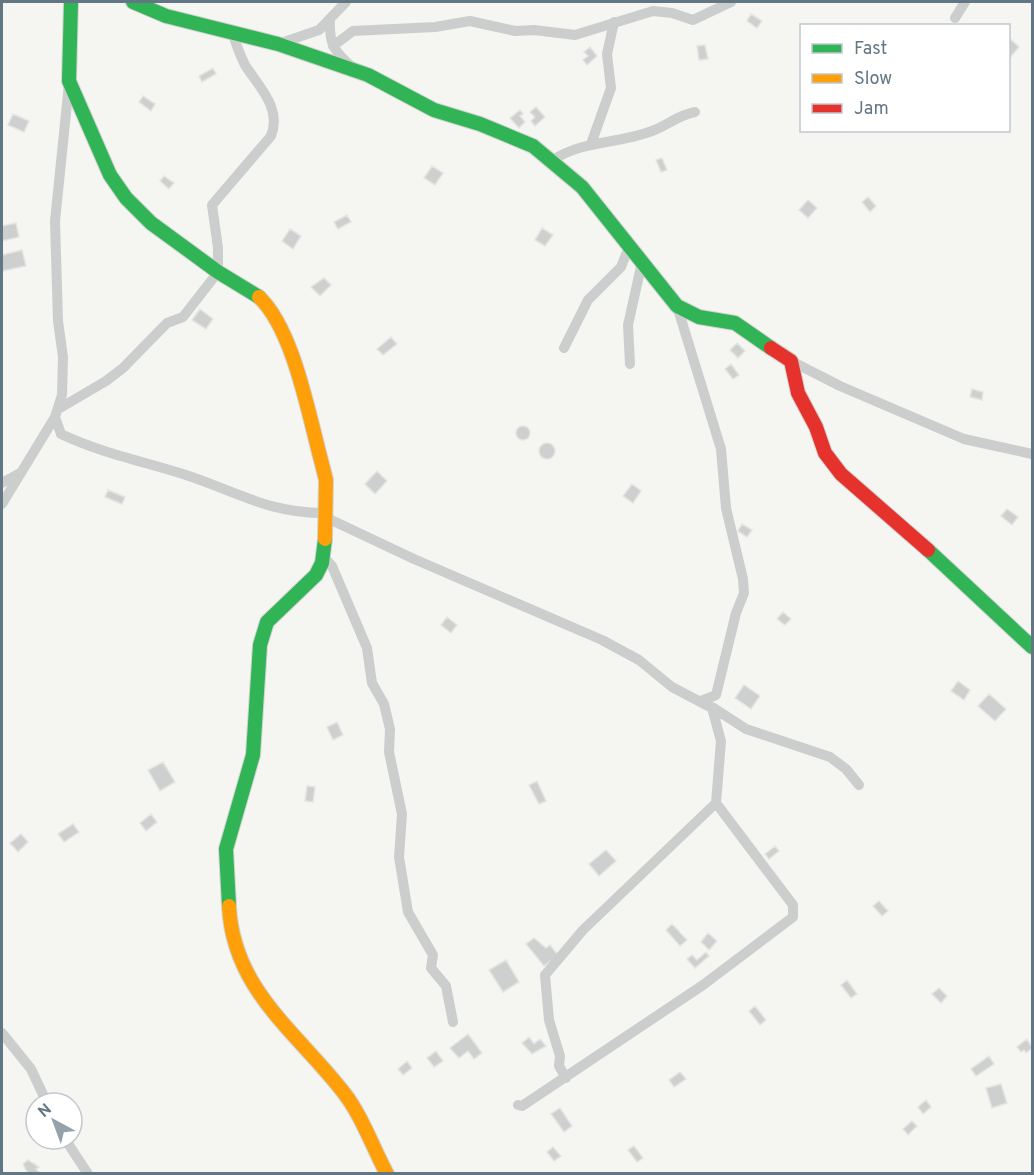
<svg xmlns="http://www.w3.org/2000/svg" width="1034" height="1175" font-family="Overpass,sans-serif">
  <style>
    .building { fill: #ced0d0; stroke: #e4e4e2; stroke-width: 1.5 }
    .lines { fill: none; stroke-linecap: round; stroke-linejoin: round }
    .fast-casing { stroke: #d1d3d2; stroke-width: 16 }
    .slow-casing { stroke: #d1d3d2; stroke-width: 16 }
    .jam-casing { stroke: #d1d3d2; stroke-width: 16 }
    .street { stroke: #cccece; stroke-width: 10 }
    .fast { stroke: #30b455; stroke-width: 14 }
    .slow { stroke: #ff9f0a; stroke-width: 14 }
    .jam { stroke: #e5322d; stroke-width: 14 }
  </style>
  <rect width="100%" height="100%" fill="#f5f5f2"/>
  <path class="building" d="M 751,14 L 762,21 L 757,28 L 747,21 Z
    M 1009,38 L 1019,47 L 1008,60 L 1008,39 Z
    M 705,45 L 708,59 L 699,60 L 697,46 Z
    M 590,47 L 597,56 L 587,65 L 583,60 L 588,56 L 584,52 Z
    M 213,68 L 216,74 L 202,82 L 199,76 Z
    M 143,96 L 155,104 L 151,111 L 139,102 Z
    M 536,107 L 545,117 L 535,126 L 531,121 L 535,117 L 530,112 Z
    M 520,110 L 523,114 L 520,116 L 525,122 L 519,128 L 510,118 Z
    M 13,114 L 29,121 L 24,132 L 8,125 Z
    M 662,158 L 667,170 L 661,172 L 656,160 Z
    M 432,166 L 443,173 L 435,185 L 424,178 Z
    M 164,176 L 174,183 L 169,189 L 160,181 Z
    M 868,197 L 876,206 L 870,212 L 862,202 Z
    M 808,200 L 817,208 L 808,218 L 799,210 Z
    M 347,215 L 351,222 L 338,229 L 334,222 Z
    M 16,223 L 19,237 L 2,241 L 2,226 Z
    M 542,228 L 553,235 L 545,246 L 535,240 Z
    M 290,229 L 301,236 L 293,249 L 282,241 Z
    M 22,250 L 26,266 L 2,271 L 2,255 Z
    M 324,278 L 331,285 L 320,296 L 311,287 Z
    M 200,309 L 213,319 L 206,329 L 192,320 Z
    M 391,337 L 397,344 L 383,355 L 377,349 Z
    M 737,343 L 745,351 L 738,358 L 730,350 Z
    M 731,364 L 739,375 L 733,379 L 725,369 Z
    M 972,389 L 983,392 L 982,400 L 970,397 Z
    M516 433a7 7 0 1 1 14 0a7 7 0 1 1-14 0Z
    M539 451a8 8 0 1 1 16 0a8 8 0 1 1-16 0Z
    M 377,471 L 387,481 L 375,494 L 365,484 Z
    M 632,484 L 641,491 L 633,503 L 623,496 Z
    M 108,490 L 125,497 L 122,504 L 105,497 Z
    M 1007,509 L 1018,517 L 1012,525 L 1001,516 Z
    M 742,524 L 752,530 L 747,537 L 738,531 Z
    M 783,612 L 791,619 L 785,625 L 777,619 Z
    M 447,617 L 457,625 L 451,633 L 441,625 Z
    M 958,681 L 970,690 L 964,700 L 951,691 Z
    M 744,685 L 760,696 L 751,709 L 735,698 Z
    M 989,694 L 1006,709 L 995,721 L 978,706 Z
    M 337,722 L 343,735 L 333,740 L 327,727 Z
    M 163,762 L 175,782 L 160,791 L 148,770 Z
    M 537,781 L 546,801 L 539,804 L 529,785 Z
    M 307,786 L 315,787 L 313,802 L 305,801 Z
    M 151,814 L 157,822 L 146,831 L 140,823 Z
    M 73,824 L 79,832 L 64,842 L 58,834 Z
    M 21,834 L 28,842 L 18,852 L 10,843 Z
    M 775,846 L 779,851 L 769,859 L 765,854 Z
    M 606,850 L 616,861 L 599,876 L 589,864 Z
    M 879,901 L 888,911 L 882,916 L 873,906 Z
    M 672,924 L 687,940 L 680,946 L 666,930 Z
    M 708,933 L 717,941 L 709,950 L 701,942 Z
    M 534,938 L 546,948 L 550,945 L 558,955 L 544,966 L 526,944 Z
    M 706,952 L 709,956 L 695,968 L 687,959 L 692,955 L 697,960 Z
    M 506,960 L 519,982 L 503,992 L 489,970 Z
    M 847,980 L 857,994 L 851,998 L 841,985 Z
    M 939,988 L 947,996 L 941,1003 L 932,994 Z
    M 755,1006 L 766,1020 L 760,1025 L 749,1011 Z
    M 468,1034 L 482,1053 L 474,1059 L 468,1051 L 459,1058 L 450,1048 Z
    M 529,1037 L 534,1044 L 540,1039 L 546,1046 L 532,1054 L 522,1043 Z
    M 1027,1039 L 1032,1048 L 1026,1053 L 1024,1050 L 1021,1052 L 1017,1047 Z
    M 436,1051 L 443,1061 L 434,1067 L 427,1058 Z
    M 989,1056 L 994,1064 L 976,1076 L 971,1069 Z
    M 407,1061 L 412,1068 L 403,1075 L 398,1069 Z
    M 680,1072 L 686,1079 L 674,1087 L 669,1080 Z
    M 1001,1084 L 1007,1103 L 992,1108 L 986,1088 Z
    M 926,1100 L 931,1107 L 923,1114 L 918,1107 Z
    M 560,1108 L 572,1126 L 564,1132 L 551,1114 Z
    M 912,1121 L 917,1126 L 908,1135 L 903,1129 Z
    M 634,1146 L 643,1158 L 637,1162 L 628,1150 Z
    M 553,1147 L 561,1156 L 554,1161 L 547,1152 Z
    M 28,1160 L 39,1167 L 36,1169 L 40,1173 L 29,1174 L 26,1170 L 23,1164 Z"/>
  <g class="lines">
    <g class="fast-casing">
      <path id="fast" d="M 71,2 L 69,81 L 110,175 L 126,198 L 151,223 L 218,272 L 259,297
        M 133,2 L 166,16 L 278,44 L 368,75 L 434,110 L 480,124 L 533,146 L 582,187 L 677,306 L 699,317 L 735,323 L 771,348
        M 928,550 L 1032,647
        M 229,906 L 226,849 L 253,755 L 260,645 L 267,622 L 316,575 L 322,563 L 325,539"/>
    </g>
    <g class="slow-casing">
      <path id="slow" d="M 259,297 C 294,330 309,417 322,464 L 326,480 L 325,539
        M 229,906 C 233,990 297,1032 344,1093 C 362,1116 373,1148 387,1174"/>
    </g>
    <g class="jam-casing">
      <path id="jam" d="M 771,348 L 791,361 L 798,393 L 816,427 L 825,453 L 841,474 L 928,550"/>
    </g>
    <path class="street" d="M 955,18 L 965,2
      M 330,20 C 329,45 334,51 353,68
      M 278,44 L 319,30 L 346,2
      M 333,46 L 353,31 L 435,27 L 470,21 L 515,31 L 534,30 L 575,35 L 653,11 L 672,13 L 693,20 L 731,2
      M 591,144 L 611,88 L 607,54 L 614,22
      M 553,160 C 583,140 619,144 652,131 C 668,125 678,115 695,112
      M 677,306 L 721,449 L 726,508 L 743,579 L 744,593 L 736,613 L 716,695 L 701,701
      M 564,348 L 588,300 L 621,267 L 629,247
      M 791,361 L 840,386 L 964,439 L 1032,454
      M 630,364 L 628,325 L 642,262
      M 60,408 L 106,381 L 123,368 L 167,323 L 183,317 L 218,272 L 218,248 L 212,205 L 271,136 C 282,108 259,87 245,65 C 240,55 236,44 233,34
      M 55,417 L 61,434 C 101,453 142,461 183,474 C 236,491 269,514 327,513
      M 2,483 L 20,473
      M 2,504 L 55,417 L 62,395 L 63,357 L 58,321 L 55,221 L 69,84
      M 327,518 L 414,559 L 602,640 L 639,660 L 672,687 L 712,708 L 721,741 L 716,803 L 583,930 L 545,975 L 549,1020 L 560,1056 L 559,1066 L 566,1078
      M 324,557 L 332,566 L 367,648 L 372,683 L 384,704 L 390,729 L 389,752 L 402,814 L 399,857 L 408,912 L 433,955 L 431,968 L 446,986 L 453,1022
      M 712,707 L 746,729 L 830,757 L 846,769 L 859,785
      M 2,1033 L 31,1069 L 47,1103
      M 518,1105 L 522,1106 L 703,985 L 793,917 L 793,905 L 716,803
      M 65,1139 L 88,1174"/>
    <use href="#fast" class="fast"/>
    <use href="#slow" class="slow"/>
    <use href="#jam" class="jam"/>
  </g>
  <rect width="1034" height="1175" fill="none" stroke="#637684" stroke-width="6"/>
  <rect x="800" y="24" width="210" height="108" fill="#ffffff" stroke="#c1c8ce" stroke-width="1.5"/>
  <rect x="812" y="44" width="30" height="9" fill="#30b455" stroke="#c1c8ce" stroke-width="1.5"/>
  <text x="854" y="54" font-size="18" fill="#637684">Fast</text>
  <rect x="812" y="74" width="30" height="9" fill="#ff9f0a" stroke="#c1c8ce" stroke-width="1.5"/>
  <text x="854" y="84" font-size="18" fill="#637684">Slow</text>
  <rect x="812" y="104" width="30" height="9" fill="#e5322d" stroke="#c1c8ce" stroke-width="1.5"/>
  <text x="854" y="114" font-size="18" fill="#637684">Jam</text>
  <g transform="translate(54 1121) rotate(319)"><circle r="28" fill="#ffffff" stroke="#c1c8ce" stroke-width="1.5"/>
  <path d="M0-4.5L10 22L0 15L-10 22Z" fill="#96a2aa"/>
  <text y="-9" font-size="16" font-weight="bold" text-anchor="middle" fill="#637684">N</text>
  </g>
</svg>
